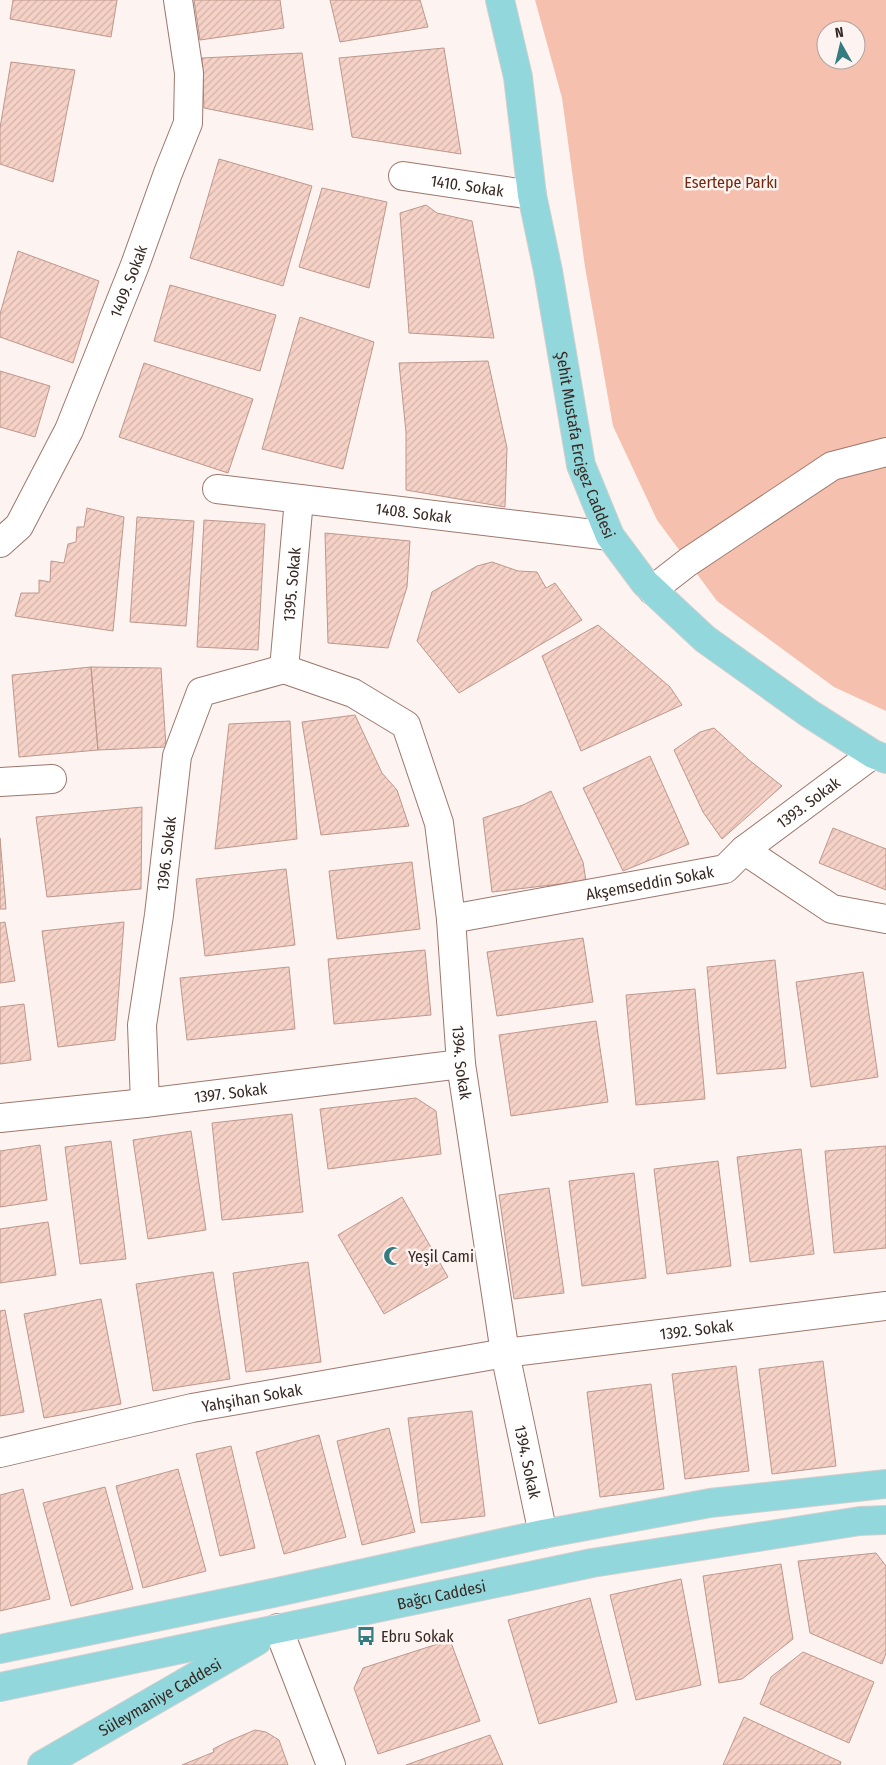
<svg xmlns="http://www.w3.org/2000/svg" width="886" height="1765" font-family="'Fira Sans Condensed',sans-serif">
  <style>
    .green { fill: #f6c0af; fill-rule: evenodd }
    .building { fill: url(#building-hatch); stroke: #be978c }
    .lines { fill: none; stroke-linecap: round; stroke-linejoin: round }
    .minor-casing { stroke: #9c776c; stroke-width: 30 }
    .major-casing { stroke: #d3d0cf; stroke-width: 30 }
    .minor { stroke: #fff; stroke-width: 28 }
    .major { stroke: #92d7db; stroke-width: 28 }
    .labels { text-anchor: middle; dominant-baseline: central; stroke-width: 5; stroke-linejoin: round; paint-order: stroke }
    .park-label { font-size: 16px; fill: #72270f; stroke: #fdf4f2 }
    .street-label { font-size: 16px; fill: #372823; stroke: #fdf4f2 }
    .poi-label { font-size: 16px; fill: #372823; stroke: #fdf4f2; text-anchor: start }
  </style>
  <defs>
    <pattern id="building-hatch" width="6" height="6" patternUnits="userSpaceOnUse" patternTransform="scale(1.25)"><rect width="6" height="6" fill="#f5d1c6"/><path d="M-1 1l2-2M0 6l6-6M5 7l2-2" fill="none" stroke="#d3b3aa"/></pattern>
  </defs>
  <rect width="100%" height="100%" fill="#fdf4f2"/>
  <path class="green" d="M 535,0 L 886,0 L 886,711 L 834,687 L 717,601 L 657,520 L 613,426 L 585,267 L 562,98 ZM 826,30 L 856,30 L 856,60 L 826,60 Z"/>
  <path class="building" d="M 13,0 L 117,0 L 111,37 L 10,19 Z
    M 194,0 L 280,0 L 284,28 L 200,40 Z
    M 330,0 L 420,0 L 428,27 L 340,42 Z
    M 444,48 L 461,154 L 352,137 L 339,58 Z
    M 302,53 L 313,130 L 204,108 L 202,58 Z
    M 11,62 L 75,70 L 53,182 L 0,164 L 0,128 Z
    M 219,159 L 312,186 L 283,286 L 190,258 Z
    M 322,188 L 387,202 L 369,288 L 299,267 Z
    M 426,205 L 437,213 L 472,221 L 494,338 L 409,333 L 400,213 Z
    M 18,251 L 99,281 L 73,363 L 0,337 L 0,314 Z
    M 170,285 L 276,315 L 260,371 L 154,341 Z
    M 300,317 L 374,342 L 343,469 L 262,449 Z
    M 488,361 L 507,448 L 505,507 L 406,490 L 406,432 L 399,363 Z
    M 144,363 L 253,399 L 228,473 L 119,437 Z
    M 0,371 L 50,386 L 35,437 L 0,427 Z
    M 87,508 L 124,517 L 113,631 L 15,616 L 21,593 L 39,593 L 39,580 L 50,582 L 51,561 L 64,563 L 68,544 L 76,542 L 77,527 L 84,527 Z
    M 137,517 L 194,521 L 186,626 L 130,622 Z
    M 204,520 L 265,524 L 258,650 L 197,647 Z
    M 325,533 L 410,541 L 407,587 L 388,648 L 328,643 Z
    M 492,562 L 518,571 L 537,572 L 546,588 L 555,583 L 582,620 L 459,693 L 417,641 L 432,592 L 477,566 Z
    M 598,625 L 670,687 L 682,705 L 581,751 L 542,656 Z
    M 91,667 L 98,750 L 19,757 L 12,675 Z
    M 91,667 L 161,668 L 166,747 L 98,750 Z
    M 355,715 L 382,773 L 397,790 L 409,826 L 321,835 L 302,722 Z
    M 290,721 L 297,839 L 215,849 L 229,724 Z
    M 714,728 L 749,760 L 782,786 L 722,839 L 703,812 L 674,750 L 700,732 Z
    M 650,756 L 689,844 L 623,871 L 583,788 Z
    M 551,791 L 583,862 L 586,881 L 492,892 L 483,818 L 523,805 Z
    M 142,807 L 141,889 L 47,897 L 36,817 Z
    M 833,828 L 886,849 L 886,890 L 819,863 Z
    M 0,838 L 6,909 L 0,909 Z
    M 412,862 L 420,929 L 337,939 L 329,871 Z
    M 286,869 L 295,945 L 205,956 L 196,879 Z
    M 5,922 L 15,981 L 0,983 L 0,923 Z
    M 124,922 L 115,1040 L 58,1047 L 42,931 Z
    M 583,938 L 593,1002 L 497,1016 L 487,952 Z
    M 425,950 L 431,1015 L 334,1024 L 328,959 Z
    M 775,960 L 786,1068 L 717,1074 L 707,967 Z
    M 289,967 L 295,1029 L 187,1040 L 180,978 Z
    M 863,972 L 878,1077 L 811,1087 L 796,982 Z
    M 695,989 L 705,1099 L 636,1105 L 626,995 Z
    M 24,1004 L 31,1060 L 0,1064 L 0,1007 Z
    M 596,1021 L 608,1102 L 511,1116 L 499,1035 Z
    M 416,1098 L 436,1111 L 441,1154 L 328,1169 L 320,1109 Z
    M 292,1114 L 303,1212 L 222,1220 L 212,1123 Z
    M 191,1131 L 206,1230 L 148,1239 L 133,1140 Z
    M 111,1141 L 126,1259 L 80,1264 L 65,1147 Z
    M 40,1145 L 47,1200 L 0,1207 L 0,1151 Z
    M 886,1146 L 886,1248 L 834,1253 L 825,1151 Z
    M 801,1149 L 814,1254 L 750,1262 L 737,1157 Z
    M 718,1161 L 731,1266 L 667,1274 L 654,1169 Z
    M 634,1173 L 646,1278 L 582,1286 L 569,1181 Z
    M 549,1188 L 564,1293 L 514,1299 L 499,1195 Z
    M 402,1197 L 448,1277 L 384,1314 L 338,1235 Z
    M 48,1222 L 56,1275 L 0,1283 L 0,1229 Z
    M 308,1262 L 321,1362 L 246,1372 L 233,1273 Z
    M 213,1272 L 230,1379 L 153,1391 L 136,1284 Z
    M 101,1299 L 121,1404 L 44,1418 L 24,1314 Z
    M 5,1310 L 24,1412 L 0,1416 L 0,1311 Z
    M 823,1361 L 836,1466 L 772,1474 L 759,1369 Z
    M 736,1366 L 749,1471 L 685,1479 L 672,1374 Z
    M 651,1384 L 664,1489 L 600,1497 L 587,1392 Z
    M 472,1411 L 485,1516 L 421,1523 L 408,1418 Z
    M 389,1428 L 415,1532 L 362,1545 L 337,1441 Z
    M 319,1435 L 346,1537 L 284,1554 L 256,1452 Z
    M 231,1446 L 255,1548 L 220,1556 L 196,1454 Z
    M 178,1469 L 206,1571 L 143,1588 L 116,1486 Z
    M 105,1487 L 133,1589 L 71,1606 L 43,1503 Z
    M 23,1489 L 50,1599 L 0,1611 L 0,1495 Z
    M 876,1553 L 886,1566 L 886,1653 L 882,1664 L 810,1633 L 798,1561 Z
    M 781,1564 L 793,1639 L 742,1679 L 719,1683 L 703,1576 Z
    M 681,1579 L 701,1685 L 636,1700 L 610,1595 Z
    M 590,1598 L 617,1702 L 539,1724 L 508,1620 Z
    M 450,1640 L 480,1721 L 378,1754 L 354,1688 L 363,1668 Z
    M 803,1652 L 874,1682 L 849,1743 L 760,1704 L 771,1677 Z
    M 744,1717 L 841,1762 L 840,1765 L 723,1765 Z
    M 255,1730 L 266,1732 L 279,1740 L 288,1765 L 182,1765 L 214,1752 L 213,1749 L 229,1741 Z
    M 490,1735 L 503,1765 L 406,1765 Z"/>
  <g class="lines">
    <g class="minor-casing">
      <g id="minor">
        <path id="s1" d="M 403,176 L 532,195"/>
        <path id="s2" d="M 217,489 L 610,536"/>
        <path id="s3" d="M 0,543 L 19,526 L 69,430 L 135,265 L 168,173 L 188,123 L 189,73 L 178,0"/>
        <path d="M 652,590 L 688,562 L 832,466 L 886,452"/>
        <path id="s4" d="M 284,669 L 353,693 L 406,725 L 439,823 L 451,919 L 461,1064 L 505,1353 L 543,1534"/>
        <path id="s5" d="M 284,669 L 299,499"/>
        <path d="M 0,782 L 52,779"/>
        <path id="s6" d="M 744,850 L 873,754"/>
        <path id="s7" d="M 451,919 L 725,869 L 744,850 L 832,909 L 886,919"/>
        <path id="s8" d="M 145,1103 L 142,1025 L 159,915 L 177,756 L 201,692 L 284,669"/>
        <path id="s9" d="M 0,1118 L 145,1103 L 461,1064"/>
        <path id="s10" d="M 0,1453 L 192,1408 L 505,1353 L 886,1306"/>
        <path d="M 278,1628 L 331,1765"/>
      </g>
    </g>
    <g class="major-casing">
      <g id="major">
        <path id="s11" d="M 500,0 L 518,77 L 532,195 L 548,271 L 581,465 L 610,536 L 645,583 L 705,639 L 810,714 L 873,754 L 886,759"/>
        <path d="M 0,1649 L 273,1593 L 543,1534 L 710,1503 L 886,1484"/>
        <path id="s12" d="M 0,1687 L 592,1563 L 860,1521 L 886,1520"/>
        <path id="s13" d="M 42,1765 L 257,1641"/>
      </g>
    </g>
    <use href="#minor" class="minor"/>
    <use href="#major" class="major"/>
  </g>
  <defs>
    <g id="mosque-bare" transform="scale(1.5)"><path d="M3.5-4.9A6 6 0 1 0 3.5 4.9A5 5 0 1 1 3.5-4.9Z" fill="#347c80" stroke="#fdf4f2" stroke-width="2.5" paint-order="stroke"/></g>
    <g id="bus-bare" transform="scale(1.5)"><path d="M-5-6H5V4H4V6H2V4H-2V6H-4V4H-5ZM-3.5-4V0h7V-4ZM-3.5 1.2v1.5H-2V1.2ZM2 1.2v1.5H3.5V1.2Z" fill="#347c80" stroke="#fdf4f2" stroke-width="2.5" paint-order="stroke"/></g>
  </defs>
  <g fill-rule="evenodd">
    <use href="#mosque-bare" x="393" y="1256"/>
    <use href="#bus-bare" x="366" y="1636"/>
  </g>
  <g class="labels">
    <g class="park-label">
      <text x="731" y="182">Esertepe Parkı</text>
    </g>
    <g class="street-label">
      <text stroke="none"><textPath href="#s1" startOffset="65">1410. Sokak</textPath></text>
      <text stroke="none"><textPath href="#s3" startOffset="294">1409. Sokak</textPath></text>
      <text stroke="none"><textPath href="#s11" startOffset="454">Şehit Mustafa Ercigez Caddesi</textPath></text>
      <text stroke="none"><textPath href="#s2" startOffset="198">1408. Sokak</textPath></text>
      <text stroke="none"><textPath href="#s5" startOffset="85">1395. Sokak</textPath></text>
      <text stroke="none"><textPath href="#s6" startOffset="80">1393. Sokak</textPath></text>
      <text stroke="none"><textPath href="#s8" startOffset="251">1396. Sokak</textPath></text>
      <text stroke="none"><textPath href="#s7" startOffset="202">Akşemseddin Sokak</textPath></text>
      <text stroke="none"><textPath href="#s4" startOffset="479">1394. Sokak</textPath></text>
      <text stroke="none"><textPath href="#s9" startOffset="232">1397. Sokak</textPath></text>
      <text stroke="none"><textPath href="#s10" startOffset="708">1392. Sokak</textPath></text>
      <text stroke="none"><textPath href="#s10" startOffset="258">Yahşihan Sokak</textPath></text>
      <text stroke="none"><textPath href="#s4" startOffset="884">1394. Sokak</textPath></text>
      <text stroke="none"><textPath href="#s12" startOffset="451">Bağcı Caddesi</textPath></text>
      <text stroke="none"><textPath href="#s13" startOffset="136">Süleymaniye Caddesi</textPath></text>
    </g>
    <g class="poi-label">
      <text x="408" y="1256">Yeşil Cami</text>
      <text x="381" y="1636">Ebru Sokak</text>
    </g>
  </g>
  <g transform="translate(841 45) rotate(352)"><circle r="24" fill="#fdf4f2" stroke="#aea29f"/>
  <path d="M0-4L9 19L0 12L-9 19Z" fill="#347c80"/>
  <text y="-8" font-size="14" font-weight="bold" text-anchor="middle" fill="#372823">N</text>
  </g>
</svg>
